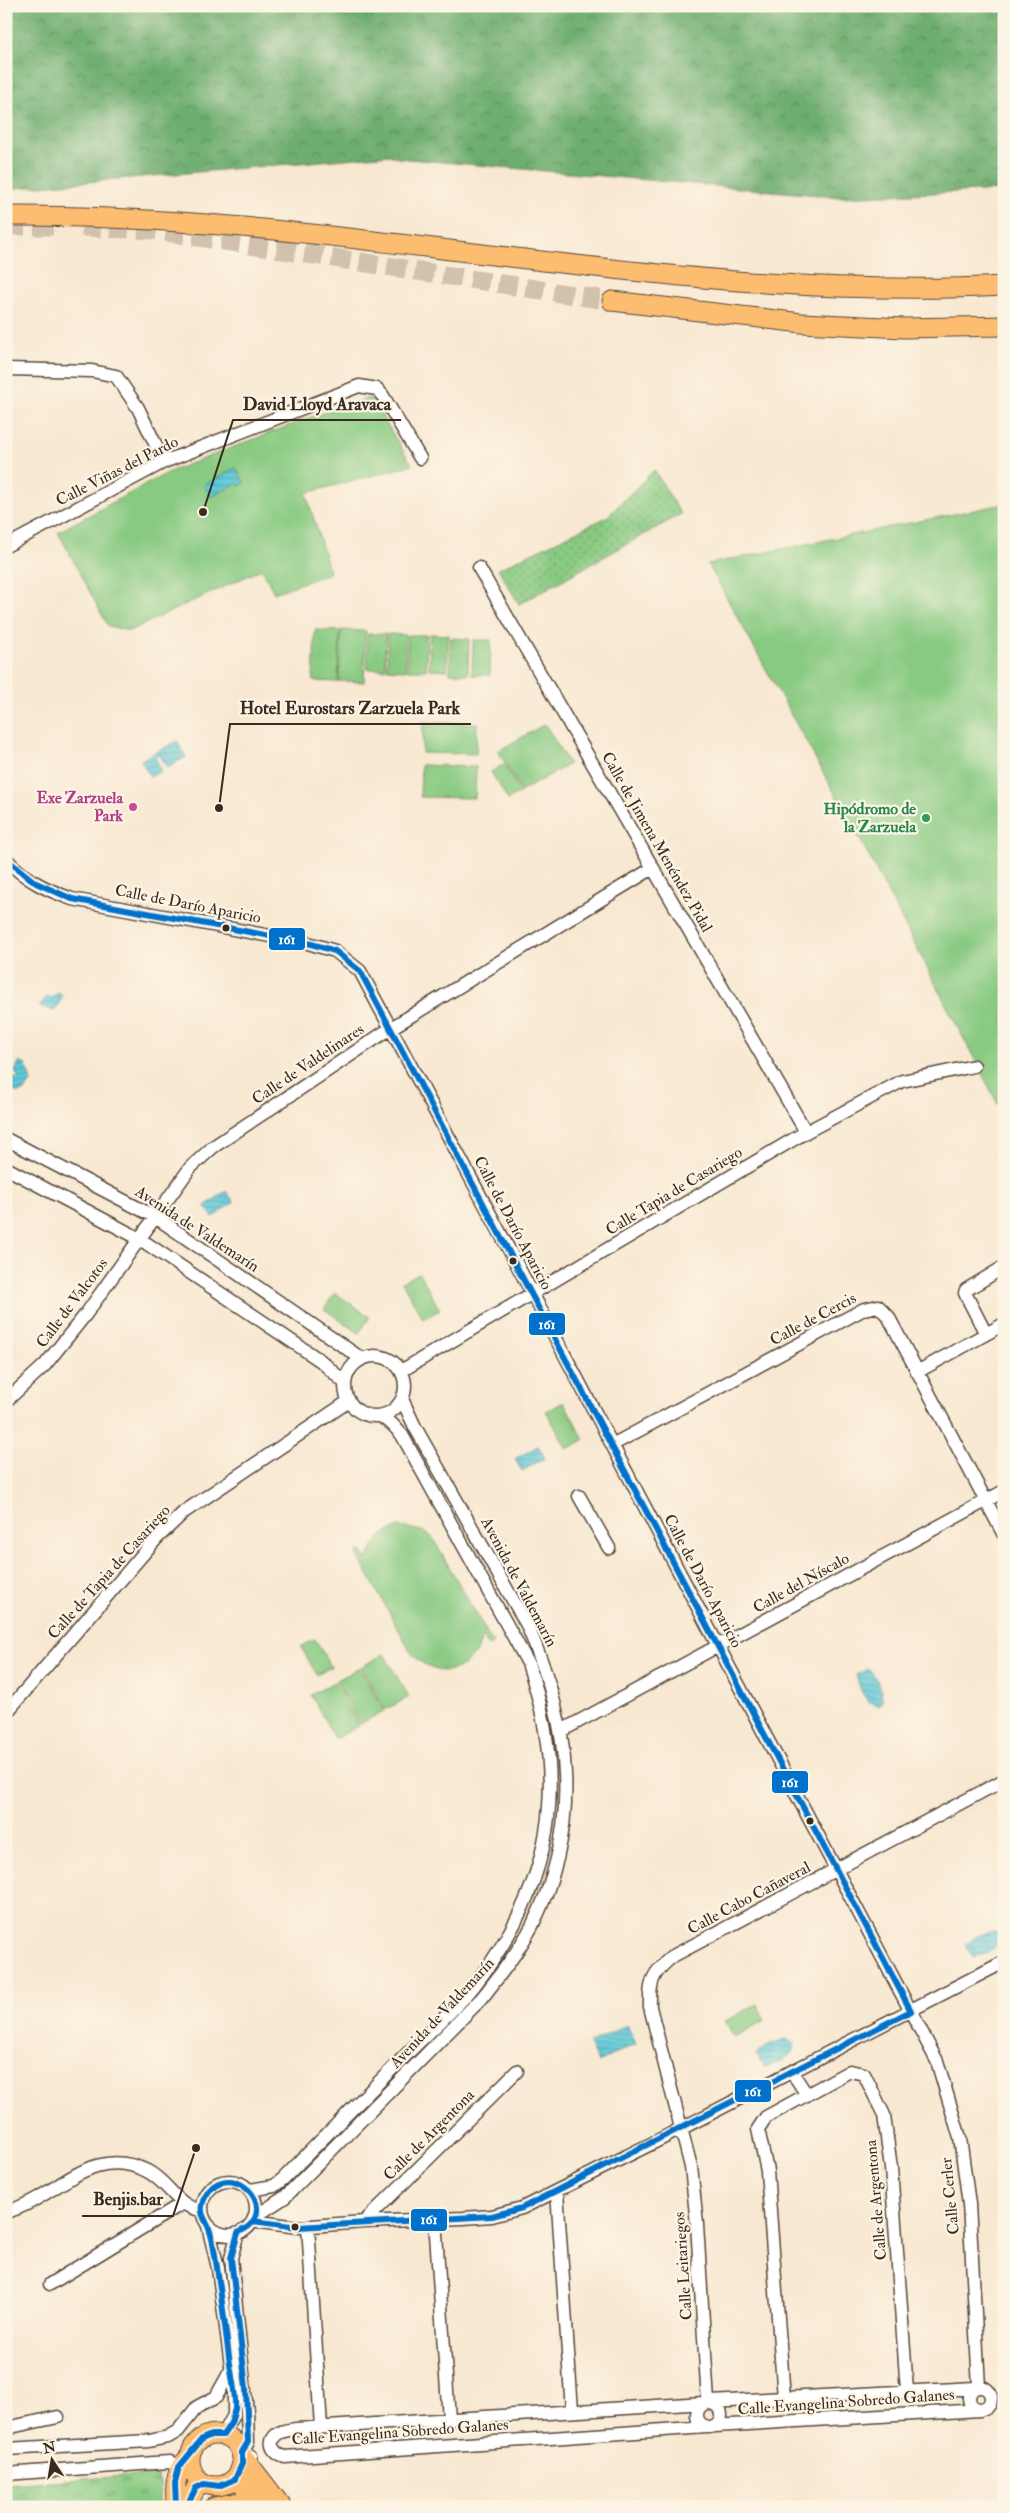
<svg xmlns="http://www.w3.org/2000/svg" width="1010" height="2513" font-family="'IM FELL Double Pica',serif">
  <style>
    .grass { fill: url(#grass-tufts); stroke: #627a50 }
    .forest { fill: url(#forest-crowns); stroke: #546c47 }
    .park { fill: url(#park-dots); stroke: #627a50 }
    .garden { fill: #89ca82; stroke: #627a50 }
    .water { fill: url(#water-rules); stroke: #4c7a7b }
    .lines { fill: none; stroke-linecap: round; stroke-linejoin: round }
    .highway-tunnel { stroke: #d2c2ad; stroke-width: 19; stroke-dasharray: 19 9; stroke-linecap: butt }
    .minor-casing { stroke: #574639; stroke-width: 15 }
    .highway-casing { stroke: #574639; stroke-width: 21 }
    .minor { stroke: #fff; stroke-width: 12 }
    .highway { stroke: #fcbd6f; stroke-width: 19 }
    .bus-1-casing { stroke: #fcf5e5; stroke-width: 10 }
    .bus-1 { stroke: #0072ce; stroke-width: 6 }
    .hotel-dot { fill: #d1479c; stroke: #fcf5e5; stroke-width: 2 }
    .leisure-dot { fill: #2e9e5b; stroke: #fcf5e5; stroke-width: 2 }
    .bus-dot { fill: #3b2a1e; stroke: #fcf5e5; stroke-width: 2 }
    .labels { text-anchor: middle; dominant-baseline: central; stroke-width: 4.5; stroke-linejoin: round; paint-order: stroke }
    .street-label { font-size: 16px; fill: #3b2a1e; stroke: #fcf5e5 }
    .hotel-label { font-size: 16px; font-weight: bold; fill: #b23c85; stroke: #fcf5e5; text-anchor: end }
    .leisure-label { font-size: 16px; font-weight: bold; fill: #27864d; stroke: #fcf5e5; text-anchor: end }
    .leader { fill: none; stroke: #3b2a1e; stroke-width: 2 }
    .callout-dot { fill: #3b2a1e; stroke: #fcf5e5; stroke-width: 2 }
    .callout-label { font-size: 18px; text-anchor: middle; font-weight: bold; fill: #3b2a1e; stroke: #fcf5e5; stroke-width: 4.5; stroke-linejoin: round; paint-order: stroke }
    .line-badge { stroke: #fcf5e5; stroke-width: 2 }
    .badge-label { font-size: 14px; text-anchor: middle; font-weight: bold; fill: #fff }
  </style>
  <defs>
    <pattern id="grass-tufts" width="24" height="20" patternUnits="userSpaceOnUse" patternTransform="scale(1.25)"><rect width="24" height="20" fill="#89ca82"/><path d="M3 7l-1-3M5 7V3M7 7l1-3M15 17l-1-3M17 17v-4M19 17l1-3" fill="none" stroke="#71a46a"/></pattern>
    <pattern id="forest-crowns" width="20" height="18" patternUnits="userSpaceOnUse" patternTransform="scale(1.25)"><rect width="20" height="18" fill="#6eae70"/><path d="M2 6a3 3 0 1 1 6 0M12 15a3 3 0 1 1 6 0" fill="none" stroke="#5c8e5b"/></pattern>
    <pattern id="park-dots" width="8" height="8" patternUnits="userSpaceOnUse" patternTransform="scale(1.25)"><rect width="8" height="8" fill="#89ca82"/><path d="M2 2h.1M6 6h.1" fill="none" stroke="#71a46a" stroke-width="1.8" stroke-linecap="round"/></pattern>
    <pattern id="water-rules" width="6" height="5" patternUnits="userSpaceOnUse" patternTransform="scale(1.25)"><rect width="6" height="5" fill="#5ec9d8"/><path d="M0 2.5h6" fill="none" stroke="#4fa3af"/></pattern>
  </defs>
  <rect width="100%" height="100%" fill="#fcf5e5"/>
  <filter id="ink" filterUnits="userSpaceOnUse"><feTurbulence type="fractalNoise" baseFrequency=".02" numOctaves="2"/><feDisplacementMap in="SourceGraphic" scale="10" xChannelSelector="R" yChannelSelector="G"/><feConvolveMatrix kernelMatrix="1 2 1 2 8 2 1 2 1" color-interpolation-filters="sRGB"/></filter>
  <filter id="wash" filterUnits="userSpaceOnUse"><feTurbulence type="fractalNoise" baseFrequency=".0096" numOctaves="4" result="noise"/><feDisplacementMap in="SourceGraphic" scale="20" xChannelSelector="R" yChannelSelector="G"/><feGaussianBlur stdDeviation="1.12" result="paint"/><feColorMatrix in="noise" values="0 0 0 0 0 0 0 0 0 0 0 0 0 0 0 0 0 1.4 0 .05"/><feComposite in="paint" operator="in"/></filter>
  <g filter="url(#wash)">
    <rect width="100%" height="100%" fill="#f8e8d1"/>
    <path class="grass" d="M 158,2474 L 161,2507 L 6,2507 L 6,2484 Z"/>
    <path class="forest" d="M 6,6 L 1004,6 L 1004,190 L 840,197 L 397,158 L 390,155 L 6,189 Z"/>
    <path class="park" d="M 654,470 L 681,514 L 519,604 L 498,569 L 607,517 Z"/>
    <path class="garden" d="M 369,398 L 372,400 L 412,465 L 306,493 L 330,573 L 274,593 L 262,569 L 129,631 L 108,626 L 58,532 L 169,472 L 311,417 Z
      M 1004,504 L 1004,1116 L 861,841 L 708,564 Z
      M 315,630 L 340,631 L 338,682 L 313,681 Z
      M 341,630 L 366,631 L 364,682 L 339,681 Z
      M 368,634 L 386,634 L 385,669 L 367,669 Z
      M 388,634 L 406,635 L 405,670 L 387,669 Z
      M 430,634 L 449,635 L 447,670 L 429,669 Z
      M 408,635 L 427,635 L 426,670 L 407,670 Z
      M 451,638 L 469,639 L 468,674 L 450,673 Z
      M 473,640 L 491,640 L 490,675 L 472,675 Z
      M 423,722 L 477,723 L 476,754 L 422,753 Z
      M 545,724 L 569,764 L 522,791 L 498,751 Z
      M 504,764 L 521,792 L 508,800 L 491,772 Z
      M 421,765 L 476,767 L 475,798 L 420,797 Z
      M 419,1273 L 440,1310 L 423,1319 L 402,1282 Z
      M 335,1293 L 370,1317 L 359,1333 L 324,1309 Z
      M 564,1402 L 584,1440 L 567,1449 L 546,1411 Z
      M 400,1527 L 423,1531 L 432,1537 L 493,1643 L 488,1646 L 483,1636 C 471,1673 439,1683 412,1654 L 356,1553 L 361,1550 L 367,1560 C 374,1542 381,1532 400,1527 Z
      M 315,1639 L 331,1667 L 317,1675 L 301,1647 Z
      M 384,1654 L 409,1697 L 385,1710 L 361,1667 Z
      M 359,1667 L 384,1711 L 360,1724 L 336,1681 Z
      M 334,1682 L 359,1726 L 335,1739 L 311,1695 Z
      M 757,2004 L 765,2020 L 734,2037 L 725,2021 Z"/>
    <path class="water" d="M 236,468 L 244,483 L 240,486 L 237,483 L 211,497 L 204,485 Z
      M 177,741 L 186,757 L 167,767 L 160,755 L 155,757 L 161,771 L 150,777 L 141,760 Z
      M 58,993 L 63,995 L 55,1011 L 39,1006 L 47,997 L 51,998 Z
      M 19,1062 L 26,1065 L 31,1082 L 24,1091 L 18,1093 L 6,1086 L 6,1075 L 10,1073 L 15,1079 L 19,1078 L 15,1072 Z
      M 226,1191 L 234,1202 L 213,1217 L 205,1206 Z
      M 538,1446 L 545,1458 L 522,1471 L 515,1459 Z
      M 868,1669 C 881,1683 880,1686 883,1702 L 878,1706 C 863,1700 861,1692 856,1675 Z
      M 993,1931 L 1000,1934 L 999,1943 L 986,1954 L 973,1957 L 966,1945 L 977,1936 Z
      M 627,2025 L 636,2044 L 598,2062 L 589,2044 Z
      M 786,2039 L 795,2044 C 793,2059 777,2063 764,2067 L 757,2055 L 770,2044 Z"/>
  </g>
  <g filter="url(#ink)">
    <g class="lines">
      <path class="highway-tunnel" d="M 6,226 L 55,226
        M 82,227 L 153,230 L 612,301"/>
      <g class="minor-casing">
        <path id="minor" d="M 6,369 L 92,371 L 116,376 L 138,408 L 164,462
          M 6,546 L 164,462 L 359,386 L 377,389 L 383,396 L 420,458
          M 479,568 L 806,1132
          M 6,859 C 24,879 47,890 72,899 L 308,943 L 335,951 L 360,971 L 513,1257 L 937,2061 L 960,2138 L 969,2204 L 979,2387
          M 6,1139 L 157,1218 L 362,1359
          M 6,1168 L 140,1239 L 321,1361 L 345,1383
          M 986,1334 L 965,1293 L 966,1290 L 1004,1267
          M345 1386a30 30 0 1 1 60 0a30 30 0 1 1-60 0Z
          M 401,1371 L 806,1132 L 902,1081 L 974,1066
          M 917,1372 L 1004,1324
          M 6,1401 L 45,1365 L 86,1314 L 190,1168 L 213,1147 L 391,1028 L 653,868
          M 612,1445 L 864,1309 L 878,1306 L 888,1316 L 1004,1535
          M 579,1496 L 609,1548
          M 6,1713 L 156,1539 L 184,1512 L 349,1401
          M 561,1731 L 1004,1491
          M 792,2072 L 807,2095
          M202 2208a27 27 0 1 1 54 0a27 27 0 1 1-54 0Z
          M 250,2190 L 274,2186 L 283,2179 C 323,2138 364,2097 405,2056 C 427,2033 454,2011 474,1986 C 553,1884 569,1785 528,1663 L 402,1435 L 392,1424 L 380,1416
          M 557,2192 L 572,2411
          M 6,2212 C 57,2198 90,2143 147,2171 C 169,2182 176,2207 201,2210
          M 256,2216 L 285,2197 L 482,1998 C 500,1975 518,1952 532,1926 C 583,1825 571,1725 527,1625 L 415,1427 L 402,1399
          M 435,2220 L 449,2419
          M 253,2221 L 298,2227 L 364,2222 L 463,2218 L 492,2216 L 522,2208 L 663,2138 L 1004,1962
          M 364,2222 L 517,2071
          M 208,2226 L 218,2268 L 234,2388 L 234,2415 L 223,2435
          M 308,2226 L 321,2427
          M 238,2233 L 231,2258 L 247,2411 L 248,2442 L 242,2452 L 251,2456
          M 50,2284 L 183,2203
          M969 2398a11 11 0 1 1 22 0a11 11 0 1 1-22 0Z
          M 784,2398 L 767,2171 L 758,2129 L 766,2117 L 850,2071 L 864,2074 L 884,2115 L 891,2168 L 907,2391
          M 708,2402 L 697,2224 L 691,2167 L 650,2007 C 649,1981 653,1972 673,1956 L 1004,1780
          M 711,2402 L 975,2388
          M697 2415a12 12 0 1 1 24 0a12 12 0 1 1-24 0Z
          M 704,2403 L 296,2429 C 290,2430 281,2430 276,2435 C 266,2444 275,2454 285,2457 L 706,2427
          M 715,2426 L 980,2410
          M 6,2428 L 58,2417
          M 6,2449 L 149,2441 L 168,2437 L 178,2431 L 197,2407 L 216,2397 L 231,2370
          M 6,2474 L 154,2463 L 170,2462 L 179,2467"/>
      </g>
      <g class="highway-casing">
        <path id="highway" d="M 6,216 C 340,213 669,304 1004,286
          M 612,301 L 802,323 L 904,328 L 1004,326
          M190 2460a26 26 0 1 1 52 0a26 26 0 1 1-52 0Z
          M 242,2455 L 282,2507
          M 235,2479 L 257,2494 L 266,2507
          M 176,2507 C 175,2484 174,2473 190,2456
          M 186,2507 L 196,2488 L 204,2484
          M 214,2507 L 239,2502 L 256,2507"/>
      </g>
      <use href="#minor" class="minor"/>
      <use href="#highway" class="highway"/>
      <g class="bus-1-casing">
        <path id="bus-1" d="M 6,859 L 36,883 L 72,899 L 308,943 L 335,951 L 360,971 L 911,2011
          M 253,2221 L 298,2227 L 492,2216 L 522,2208 L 911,2011
          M 176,2507 L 175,2482 L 179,2467 L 202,2439 L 211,2435 L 223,2435 L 231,2423 L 235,2409 C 236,2394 232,2379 230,2364 C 225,2327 221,2291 215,2255 C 213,2244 212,2232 206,2222 C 201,2213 200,2206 205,2197 C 225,2159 274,2198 251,2224 C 248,2228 242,2230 238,2233 L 231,2258 L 246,2388 L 248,2442 L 242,2452 L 242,2464 L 235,2479 L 219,2486 L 204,2484 L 196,2488 L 186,2507"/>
      </g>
      <use href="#bus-1" class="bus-1"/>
    </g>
  </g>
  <circle class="hotel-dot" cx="133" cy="807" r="5"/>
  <circle class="leisure-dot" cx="926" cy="818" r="5"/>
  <g class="bus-dot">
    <circle cx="226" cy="928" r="4.5"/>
    <circle cx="513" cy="1261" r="4.5"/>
    <circle cx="810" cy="1821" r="4.5"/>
    <circle cx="295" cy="2227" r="4.5"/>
  </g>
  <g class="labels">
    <g class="street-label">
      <text transform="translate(117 471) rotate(-27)">Calle Viñas del Pardo</text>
      <text transform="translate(657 842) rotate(60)">Calle de Jimena Menéndez Pidal</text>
      <text transform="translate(188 904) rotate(11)">Calle de Darío Aparicio</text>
      <text transform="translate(308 1064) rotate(-34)">Calle de Valdelinares</text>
      <text transform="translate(674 1191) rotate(-31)">Calle Tapia de Casariego</text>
      <text transform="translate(513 1223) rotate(62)">Calle de Darío Aparicio</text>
      <text transform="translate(197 1229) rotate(33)">Avenida de Valdemarín</text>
      <text transform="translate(72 1303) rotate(-53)">Calle de Valcotos</text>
      <text transform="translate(813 1319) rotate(-28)">Calle de Cercis</text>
      <text transform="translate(109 1572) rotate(-48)">Calle de Tapia de Casariego</text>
      <text transform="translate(703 1581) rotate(62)">Calle de Darío Aparicio</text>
      <text transform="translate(519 1582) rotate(62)">Avenida de Valdemarín</text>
      <text transform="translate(801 1583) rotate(-29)">Calle del Níscalo</text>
      <text transform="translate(749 1898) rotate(-28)">Calle Cabo Cañaveral</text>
      <text transform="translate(442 2013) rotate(-47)">Avenida de Valdemarín</text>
      <text transform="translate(429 2135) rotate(-45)">Calle de Argentona</text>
      <text transform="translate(950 2196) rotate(-96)">Calle Cerler</text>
      <text transform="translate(876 2200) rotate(-95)">Calle de Argentona</text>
      <text transform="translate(683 2266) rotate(-94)">Calle Leitariegos</text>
      <text transform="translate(846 2402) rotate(-4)">Calle Evangelina Sobredo Galanes</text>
      <text transform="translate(400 2432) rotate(-4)">Calle Evangelina Sobredo Galanes</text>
    </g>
    <g class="hotel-label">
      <text x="123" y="798">Exe Zarzuela<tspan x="123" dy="18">Park</tspan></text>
    </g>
    <g class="leisure-label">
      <text x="916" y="809">Hipódromo de<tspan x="916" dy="18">la Zarzuela</tspan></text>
    </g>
  </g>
  <path class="leader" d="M203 512L233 420H401M219 808L230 724H471M196 2148L173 2216H82"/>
  <g class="callout-dot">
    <circle cx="203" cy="512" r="5"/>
    <circle cx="219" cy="808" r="5"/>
    <circle cx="196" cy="2148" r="5"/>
  </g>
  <g class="callout-label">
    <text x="317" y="410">David Lloyd Aravaca</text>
    <text x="350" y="714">Hotel Eurostars Zarzuela Park</text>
    <text x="128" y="2205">Benjis.bar</text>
  </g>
  <g class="line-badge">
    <rect x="268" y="927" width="38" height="24" rx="5" fill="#0072ce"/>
    <rect x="528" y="1312" width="38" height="24" rx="5" fill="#0072ce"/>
    <rect x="771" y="1770" width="38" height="24" rx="5" fill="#0072ce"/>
    <rect x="734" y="2079" width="38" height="24" rx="5" fill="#0072ce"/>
    <rect x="410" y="2208" width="38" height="24" rx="5" fill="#0072ce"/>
  </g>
  <g class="badge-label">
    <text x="287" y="944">161</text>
    <text x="547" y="1329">161</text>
    <text x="790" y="1787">161</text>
    <text x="753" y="2096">161</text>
    <text x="429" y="2224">161</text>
  </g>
  <rect width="1010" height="2513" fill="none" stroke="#fcf5e5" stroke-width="25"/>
  <g transform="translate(52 2460) rotate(348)" stroke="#fcf5e5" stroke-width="4" paint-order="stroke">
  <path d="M0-4L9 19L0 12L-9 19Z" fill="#3b2a1e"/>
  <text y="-8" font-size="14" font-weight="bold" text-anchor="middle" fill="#3b2a1e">N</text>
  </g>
</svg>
